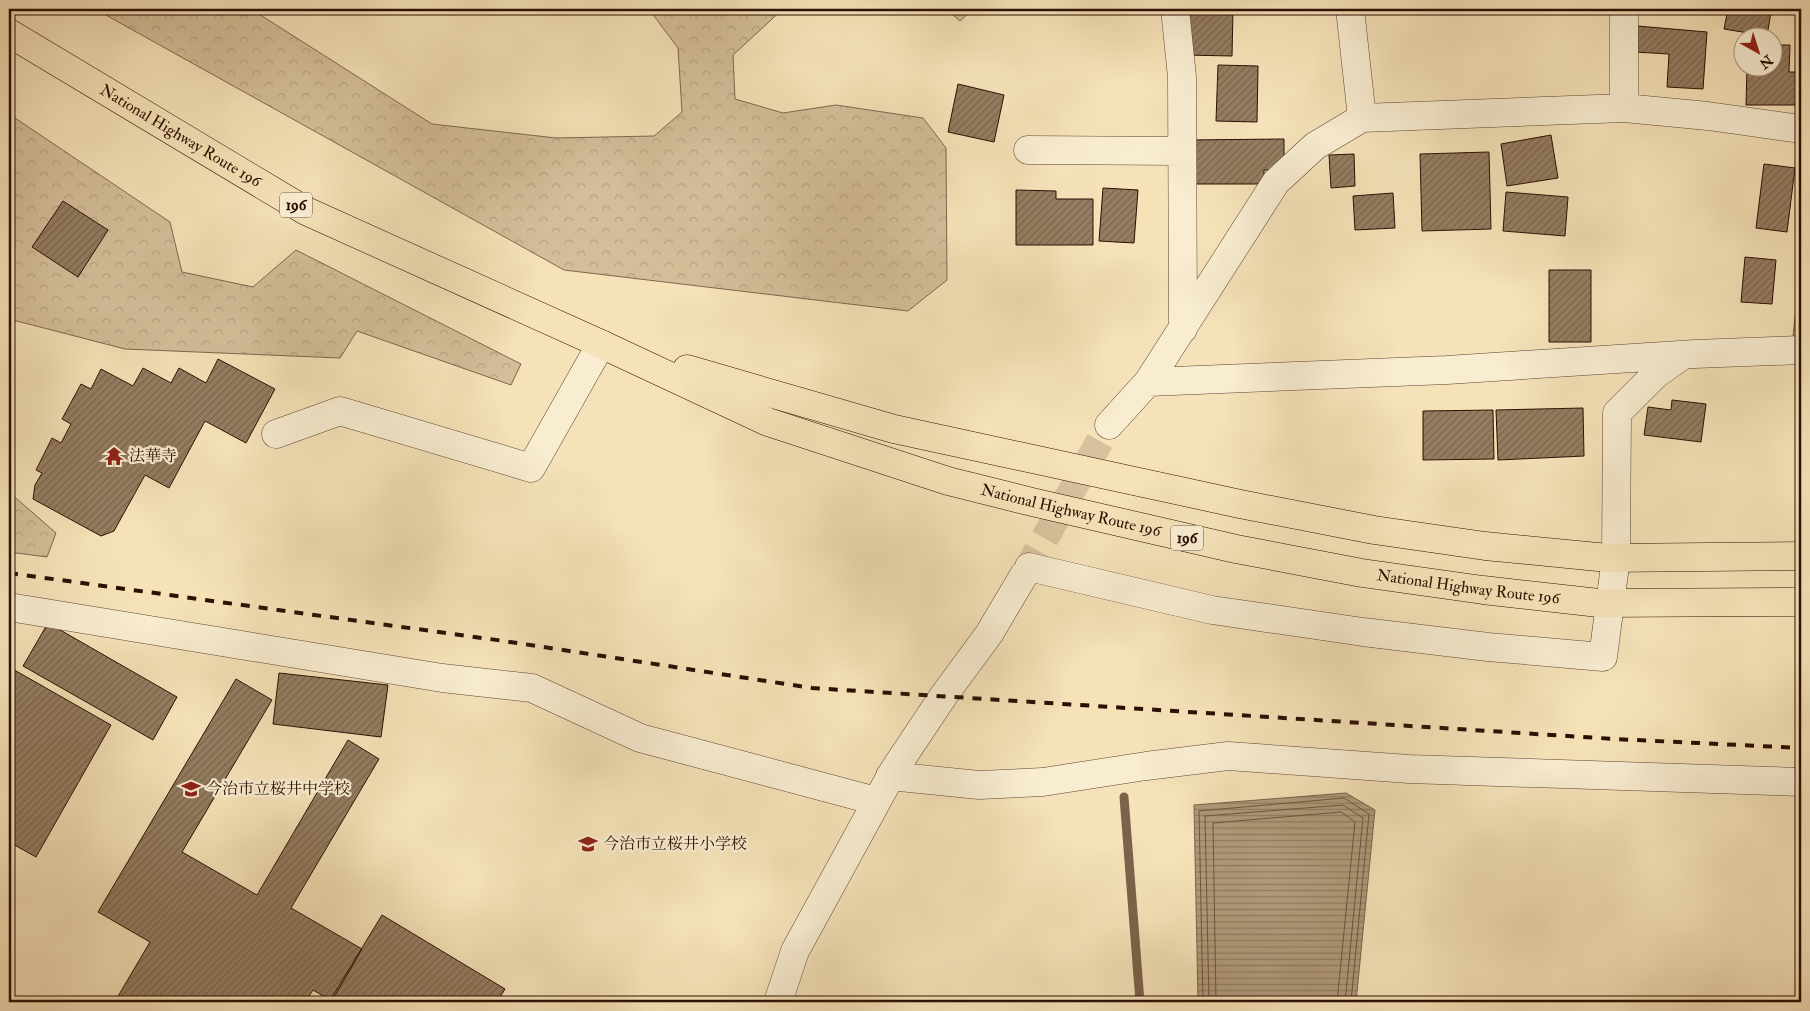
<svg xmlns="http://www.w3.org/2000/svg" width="1810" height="1011" font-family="'IM FELL Double Pica','Noto Serif JP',serif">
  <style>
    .forest { fill: url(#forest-crowns); stroke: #7f664e }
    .water { fill: url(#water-rules); stroke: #7b624a }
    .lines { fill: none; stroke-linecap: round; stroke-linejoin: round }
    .shore { stroke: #6e543e; stroke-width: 1 }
    .stream { stroke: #7b624a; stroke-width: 9 }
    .building { fill: url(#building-hatch); stroke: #2b0f02 }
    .minor-tunnel { stroke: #d7c29d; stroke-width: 28; stroke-dasharray: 28 14; stroke-linecap: butt }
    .minor-casing { stroke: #5e4430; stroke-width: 29 }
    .highway-casing { stroke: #2b0f02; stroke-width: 29 }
    .minor { stroke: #f8ecd1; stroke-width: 28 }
    .highway { stroke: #f5e2b8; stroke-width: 28 }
    .rail { stroke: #2b0f02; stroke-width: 4; stroke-dasharray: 9 9; stroke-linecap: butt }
    .labels { text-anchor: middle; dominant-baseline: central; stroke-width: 4.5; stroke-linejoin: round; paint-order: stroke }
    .shield { fill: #f8ecd1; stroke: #685140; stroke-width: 1 }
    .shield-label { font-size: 15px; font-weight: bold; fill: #2b0f02 }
    .street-label { font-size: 16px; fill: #2b0f02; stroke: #f8ecd1 }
    .poi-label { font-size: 16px; fill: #2b0f02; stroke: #f8ecd1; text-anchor: start }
  </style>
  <defs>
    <pattern id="forest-crowns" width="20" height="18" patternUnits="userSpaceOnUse" patternTransform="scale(1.25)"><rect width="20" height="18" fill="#d3be99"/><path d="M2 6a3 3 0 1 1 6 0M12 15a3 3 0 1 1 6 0" fill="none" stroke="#b5a282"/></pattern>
    <pattern id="water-rules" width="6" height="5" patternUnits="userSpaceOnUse" patternTransform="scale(1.25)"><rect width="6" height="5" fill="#b09a7a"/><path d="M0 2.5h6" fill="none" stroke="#8f7c62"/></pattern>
    <pattern id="building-hatch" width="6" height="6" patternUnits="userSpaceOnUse" patternTransform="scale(1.25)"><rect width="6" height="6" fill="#947d61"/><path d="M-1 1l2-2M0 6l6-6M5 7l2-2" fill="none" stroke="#79654e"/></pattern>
  </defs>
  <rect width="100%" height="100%" fill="#f5e2b8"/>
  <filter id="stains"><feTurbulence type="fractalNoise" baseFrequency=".004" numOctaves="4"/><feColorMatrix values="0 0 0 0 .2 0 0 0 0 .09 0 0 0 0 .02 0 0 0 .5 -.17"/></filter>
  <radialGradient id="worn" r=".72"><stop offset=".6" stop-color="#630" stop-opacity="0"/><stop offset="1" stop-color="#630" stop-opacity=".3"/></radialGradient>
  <path class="forest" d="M 95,9 L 251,9 L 432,124 L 556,138 L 654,136 L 682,112 L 678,48 L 651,12 L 642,9 L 783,9 L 733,55 L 735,99 L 783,113 L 836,105 L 923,118 L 946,148 L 947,280 L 908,311 L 564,270 Z
    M 946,9 L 973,9 L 960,21 Z
    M 9,114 L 170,222 L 182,272 L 253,287 L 296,250 L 521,364 L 511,385 L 357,331 L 340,358 L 125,349 L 9,319 Z
    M 1801,260 L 1801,336 L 1793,336 Z
    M 9,492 L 56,533 L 47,557 L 9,552 Z"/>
  <path class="water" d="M 1346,793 L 1375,810 L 1356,1002 L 1198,1002 L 1194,805 Z"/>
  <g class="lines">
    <path class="shore" d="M 1203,1002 L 1199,811 L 1344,798 L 1369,814 L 1351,1002
      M 1209,1002 L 1205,816 L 1343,805 L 1363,818 L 1345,1002
      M 1216,1002 L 1213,823 L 1341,812 L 1355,822 L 1337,1002"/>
    <path class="stream" d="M 1124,797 L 1140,1002"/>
  </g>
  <path class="building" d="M 1186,9 L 1233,9 L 1232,56 L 1185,55 Z
    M 1728,9 L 1754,9 L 1771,12 L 1767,36 L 1724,29 Z
    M 1637,26 L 1707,32 L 1703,89 L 1667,87 L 1669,54 L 1635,52 Z
    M 1772,45 L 1790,45 L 1789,72 L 1801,72 L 1801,105 L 1746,105 L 1747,68 L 1772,68 Z
    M 1218,65 L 1258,66 L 1257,122 L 1216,121 Z
    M 958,84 L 1004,95 L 994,142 L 948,132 Z
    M 1551,135 L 1558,178 L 1507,186 L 1501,144 Z
    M 1284,139 L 1284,170 L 1264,170 L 1264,184 L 1187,184 L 1187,140 Z
    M 1489,152 L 1491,229 L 1422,231 L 1420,154 Z
    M 1354,154 L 1355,186 L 1331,188 L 1329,155 Z
    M 1764,164 L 1795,168 L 1787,232 L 1756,228 Z
    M 1103,188 L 1138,190 L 1134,243 L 1099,241 Z
    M 1016,190 L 1056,191 L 1056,199 L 1093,199 L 1093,245 L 1016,245 Z
    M 1506,192 L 1568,197 L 1565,236 L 1503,231 Z
    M 1393,193 L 1395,228 L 1355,230 L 1353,196 Z
    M 63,201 L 108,230 L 78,277 L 32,247 Z
    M 1745,257 L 1776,260 L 1772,304 L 1741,302 Z
    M 1549,270 L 1591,270 L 1591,342 L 1549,342 Z
    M 218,359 L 275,389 L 246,443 L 205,421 L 169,488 L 145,475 L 114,531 L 101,536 L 33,499 L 35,485 L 42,473 L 36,470 L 52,438 L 61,443 L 71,424 L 62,419 L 81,384 L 91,389 L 101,369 L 133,386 L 143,368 L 171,383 L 179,368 L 206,383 Z
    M 1672,400 L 1706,404 L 1701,442 L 1644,435 L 1648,407 L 1671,410 Z
    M 1583,408 L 1584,456 L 1498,460 L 1496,410 Z
    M 1493,410 L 1494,459 L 1423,460 L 1423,411 Z
    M 48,623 L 177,697 L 153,740 L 23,666 Z
    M 9,667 L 111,725 L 36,857 L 9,842 Z
    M 279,673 L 388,685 L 381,737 L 273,724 Z
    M 236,679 L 272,700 L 182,852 L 257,895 L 348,740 L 379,759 L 291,908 L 362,949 L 332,1001 L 313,990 L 305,1002 L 125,1002 L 117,998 L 150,942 L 98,912 Z
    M 382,915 L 505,989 L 497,1002 L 329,1002 Z"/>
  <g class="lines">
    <path class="minor-tunnel" d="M 1024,575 L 1109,425"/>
    <g class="minor-casing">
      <path id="minor" d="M 1175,9 L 1182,77 L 1183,329
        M 1350,9 L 1362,118
        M 1624,108 L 1624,9
        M 1028,150 L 1182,151
        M 1148,382 L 1447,370 L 1695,354 L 1801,350
        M 1109,425 L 1148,382 L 1276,182 L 1315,146 L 1362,118 L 1624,108 L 1708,116 L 1801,129
        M 276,434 L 340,411 L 531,468 L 601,344
        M 1029,567 L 1212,610 L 1363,632 L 1488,647 L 1603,657 L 1616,558 L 1617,413 L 1655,375 L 1683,355
        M 9,607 L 442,678 L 532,688 L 640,738 L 876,801
        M 890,776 L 979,785 L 1043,782 L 1146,766 L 1228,756 L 1409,769 L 1801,782
        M 778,1002 L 795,951 L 894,770 L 944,695 L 989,634 L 1024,575"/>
    </g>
    <g class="highway-casing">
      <g id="highway">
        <path id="s1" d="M 9,33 L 306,211 L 601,344 L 768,422 L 948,481 L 1032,502 L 1236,549 L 1362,573 L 1483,590 L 1599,603 L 1801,602"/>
        <path d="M 687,369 L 894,429 L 1240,504 L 1374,530 L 1485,546 L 1608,558 L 1801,556"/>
      </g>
    </g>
    <use href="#minor" class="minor"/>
    <use href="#highway" class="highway"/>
    <path class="rail" d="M 9,573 L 504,641 L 812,688 L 1615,739 L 1801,748"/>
  </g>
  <defs>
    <g id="temple-bare" transform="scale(1.5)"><path d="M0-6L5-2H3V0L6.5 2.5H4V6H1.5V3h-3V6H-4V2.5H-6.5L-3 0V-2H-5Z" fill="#8f2418" stroke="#f8ecd1" stroke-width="2.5" paint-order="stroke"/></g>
    <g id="school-bare" transform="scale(1.5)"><path d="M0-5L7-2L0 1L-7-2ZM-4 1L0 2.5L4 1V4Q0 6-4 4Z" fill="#8f2418" stroke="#f8ecd1" stroke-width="2.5" paint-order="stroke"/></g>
  </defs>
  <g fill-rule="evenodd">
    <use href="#temple-bare" x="114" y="456"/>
    <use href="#school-bare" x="191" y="789"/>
    <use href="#school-bare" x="588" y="844"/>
  </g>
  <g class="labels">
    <g class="shield">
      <rect x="280" y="192.5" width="32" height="25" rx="4"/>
      <rect x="1171" y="525.5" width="32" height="25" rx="4"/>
    </g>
    <g class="shield-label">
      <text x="296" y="205">196</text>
      <text x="1187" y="538">196</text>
    </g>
    <g class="street-label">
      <text stroke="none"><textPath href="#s1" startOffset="200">National Highway Route 196</textPath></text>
      <text stroke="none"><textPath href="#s1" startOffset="1170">National Highway Route 196</textPath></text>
      <text stroke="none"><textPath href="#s1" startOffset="1575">National Highway Route 196</textPath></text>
    </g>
    <g class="poi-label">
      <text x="129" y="456">法華寺</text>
      <text x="206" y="789">今治市立桜井中学校</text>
      <text x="603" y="844">今治市立桜井小学校</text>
    </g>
  </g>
  <rect width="1810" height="1011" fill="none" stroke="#f5e2b8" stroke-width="30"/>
  <rect x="10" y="10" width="1790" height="991" fill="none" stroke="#2b0f02" stroke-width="2.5"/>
  <rect x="15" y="15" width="1780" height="981" fill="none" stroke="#2b0f02"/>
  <g transform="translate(1758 52) rotate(141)"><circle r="24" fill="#f8ecd1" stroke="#a6947e"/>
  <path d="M0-4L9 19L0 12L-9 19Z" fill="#8f2418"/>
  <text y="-8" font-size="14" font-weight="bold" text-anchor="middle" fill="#2b0f02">N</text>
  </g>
  <rect width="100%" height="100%" filter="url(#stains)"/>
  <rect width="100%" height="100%" fill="url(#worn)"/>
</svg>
